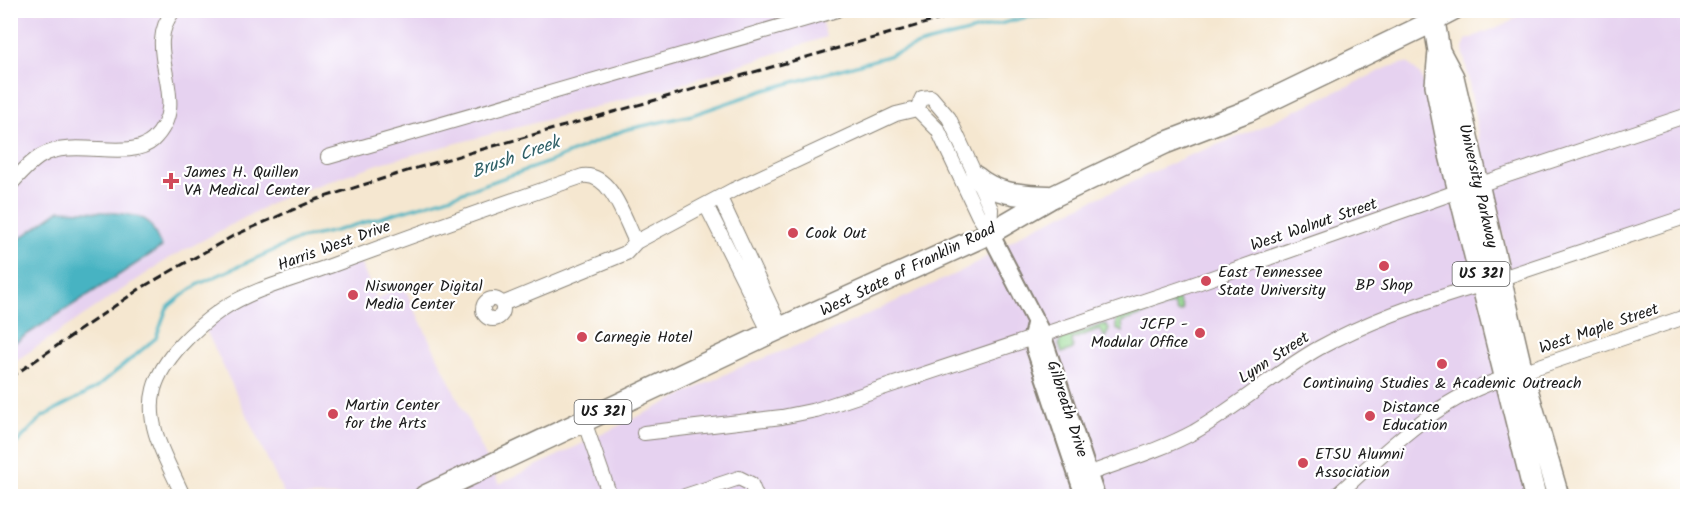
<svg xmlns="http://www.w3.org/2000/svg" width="1698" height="507" font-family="Kalam,sans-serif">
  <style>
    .built { fill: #e6d2f0 }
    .green { fill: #94d891; stroke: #587a56; stroke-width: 1.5 }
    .water { fill: #46b3c2; stroke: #31686f; stroke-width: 1.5 }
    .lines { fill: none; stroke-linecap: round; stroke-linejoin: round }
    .stream { stroke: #46b3c2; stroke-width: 3 }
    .minor-casing { stroke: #888276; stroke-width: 16 }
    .tertiary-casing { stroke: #888276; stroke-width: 20 }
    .secondary-casing { stroke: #888276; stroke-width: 21 }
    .trunk-casing { stroke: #888276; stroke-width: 24 }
    .minor { stroke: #fff; stroke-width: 14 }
    .tertiary { stroke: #fff; stroke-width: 16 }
    .secondary { stroke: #fff; stroke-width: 18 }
    .trunk { stroke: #fff; stroke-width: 21 }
    .rail { stroke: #1c1c1c; stroke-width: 3; stroke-dasharray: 9 4.5; stroke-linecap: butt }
    .poi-dot { fill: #d1495b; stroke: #fff; stroke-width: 2 }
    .labels { text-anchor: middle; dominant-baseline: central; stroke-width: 4.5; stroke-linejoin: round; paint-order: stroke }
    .shield { fill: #fff; stroke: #606060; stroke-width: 1.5 }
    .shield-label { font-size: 15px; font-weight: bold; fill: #1c1c1c }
    .poi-label { font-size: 16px; fill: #1c1c1c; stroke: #fff; text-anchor: start }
    .street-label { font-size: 16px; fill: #1c1c1c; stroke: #fff }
    .water-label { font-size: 18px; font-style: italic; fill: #2f6067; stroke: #fff }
  </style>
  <rect width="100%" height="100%" fill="#fff"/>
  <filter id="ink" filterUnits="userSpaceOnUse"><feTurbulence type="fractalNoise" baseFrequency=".0167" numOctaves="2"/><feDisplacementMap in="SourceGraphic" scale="12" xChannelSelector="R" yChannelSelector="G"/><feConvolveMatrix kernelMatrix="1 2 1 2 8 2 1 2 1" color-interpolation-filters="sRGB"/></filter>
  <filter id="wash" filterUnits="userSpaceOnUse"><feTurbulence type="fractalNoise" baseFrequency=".008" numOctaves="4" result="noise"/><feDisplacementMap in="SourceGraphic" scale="24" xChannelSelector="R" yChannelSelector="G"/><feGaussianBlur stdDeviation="1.35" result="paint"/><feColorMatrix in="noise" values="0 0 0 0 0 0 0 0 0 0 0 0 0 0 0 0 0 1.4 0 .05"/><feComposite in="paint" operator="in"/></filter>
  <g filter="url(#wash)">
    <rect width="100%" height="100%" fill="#f5e7d0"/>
    <path class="built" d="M 11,11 L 819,11 L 826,37 L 672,87 L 381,163 L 281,198 L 168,259 L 11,364 Z
      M 1525,11 L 1687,11 L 1687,212 L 1510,272 L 1495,197 L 1489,197 L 1463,49 L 1466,40 L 1510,22 Z
      M 1405,63 L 1409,64 L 1421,76 L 1431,105 L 1531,496 L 285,496 L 203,324 L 221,310 L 357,256 L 377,299 L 403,285 L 499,484 L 736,369 L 819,337 L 970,267 L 1029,230 L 1185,157 L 1243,135 L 1389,67 Z"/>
    <path class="green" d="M 1178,299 L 1183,309 L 1180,312 L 1177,312 L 1174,304 L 1122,322 L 1123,332 L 1116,329 L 1116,320 Z
      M 1105,324 L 1109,329 L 1105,338 L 1100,329 L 1072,339 L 1073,349 L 1062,353 L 1059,345 L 1061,339 Z"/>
    <path class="water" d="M 60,210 C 77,211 138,211 148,222 C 154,228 157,239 162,247 L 11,345 L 11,245 Z"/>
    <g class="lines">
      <path class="stream" d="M 10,450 L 42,417 L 96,388 L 156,338 L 167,308 L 183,295 L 199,284 L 299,239 L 335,231 L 443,199 L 549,162 L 624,130 L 692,115 L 765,90 L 885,57 L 925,43 L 1027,17 L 1085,14 L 1096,10"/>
    </g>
  </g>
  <g filter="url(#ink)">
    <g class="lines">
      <g class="minor-casing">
        <path id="minor" d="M 917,109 L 922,98 L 931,97 L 949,118 L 991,209 L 990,233
          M 917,109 L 938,130 L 978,215 L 990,233
          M 328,157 L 837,10
          M 10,185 C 19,175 29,163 41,156 C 73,137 129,162 153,140 C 195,99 139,52 174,10
          M 1478,185 L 1688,115
          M 720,198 L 781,328
          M 706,205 L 770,333
          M 1499,279 L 1688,216
          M483 309a10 10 0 1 1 20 0a10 10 0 1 1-20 0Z
          M 502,304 L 626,253 L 636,242 L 733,190 L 896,114 L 917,109
          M 1522,372 L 1688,316
          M 584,421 L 610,496
          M 644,433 L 782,417 L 816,410 L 1180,289 L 1459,191
          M 1088,474 C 1123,461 1161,450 1194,432 C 1237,407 1275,373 1319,348 C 1370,320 1428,300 1484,284
          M 183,496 C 169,463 144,427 154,389 C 162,359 195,328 221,310 C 252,289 294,279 330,266 C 414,235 498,205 583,176 C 612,173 625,221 636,242
          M 685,496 L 739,478 L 751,484 L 756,496
          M 1336,496 C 1387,450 1438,397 1506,378"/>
      </g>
      <g class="tertiary-casing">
        <path id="tertiary" d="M 990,233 L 1042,334 L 1096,496
          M 1035,324 L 1032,337 L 1035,349 L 1084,496"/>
      </g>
      <g class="secondary-casing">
        <path id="secondary" d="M 1434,21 L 1455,10"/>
      </g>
      <g class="trunk-casing">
        <path id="trunk" d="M 1439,51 L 1453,77 L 1522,372 L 1558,496
          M 976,177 C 998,196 1024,195 1052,197
          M 425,496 L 770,333 L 990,233 L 1052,197 L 1165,143 L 1248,111 L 1434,21 L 1439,51 L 1436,85 L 1450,155 L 1535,496"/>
      </g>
      <use href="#minor" class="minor"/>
      <use href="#tertiary" class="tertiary"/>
      <use href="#secondary" class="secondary"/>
      <use href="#trunk" class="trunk"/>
      <path class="rail" d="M 10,378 L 141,288 L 233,236 L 315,200 L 420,167 L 972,10"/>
    </g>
  </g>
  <g class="poi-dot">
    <path d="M168 172h6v6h6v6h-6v6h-6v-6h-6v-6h6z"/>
    <circle cx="793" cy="233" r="6"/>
    <circle cx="1384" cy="266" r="6"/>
    <circle cx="1206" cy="281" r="6"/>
    <circle cx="353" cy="295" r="6"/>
    <circle cx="1200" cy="333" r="6"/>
    <circle cx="582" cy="337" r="6"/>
    <circle cx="1442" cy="364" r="6"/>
    <circle cx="333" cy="414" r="6"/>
    <circle cx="1370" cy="416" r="6"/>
    <circle cx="1303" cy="463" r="6"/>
  </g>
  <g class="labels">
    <g class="shield">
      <rect x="1452.5" y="262" width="57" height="24" rx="4.5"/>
      <rect x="574.5" y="400" width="57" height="24" rx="4.5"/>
    </g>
    <g class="shield-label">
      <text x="1481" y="274">US 321</text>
      <text x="603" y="412">US 321</text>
    </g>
    <g class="poi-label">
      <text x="184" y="172">James H. Quillen<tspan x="184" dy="18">VA Medical Center</tspan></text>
      <text x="805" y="233">Cook Out</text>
      <text x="1218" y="272">East Tennessee<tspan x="1218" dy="18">State University</tspan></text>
      <text x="1384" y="285" text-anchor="middle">BP Shop</text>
      <text x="365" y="286">Niswonger Digital<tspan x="365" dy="18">Media Center</tspan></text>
      <text x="1188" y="324" text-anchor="end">JCFP -<tspan x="1188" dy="18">Modular Office</tspan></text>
      <text x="594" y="337">Carnegie Hotel</text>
      <text x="1442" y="383" text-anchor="middle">Continuing Studies &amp; Academic Outreach</text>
      <text x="345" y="405">Martin Center<tspan x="345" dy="18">for the Arts</tspan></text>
      <text x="1382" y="407">Distance<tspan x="1382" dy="18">Education</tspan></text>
      <text x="1315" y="454">ETSU Alumni<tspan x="1315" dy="18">Association</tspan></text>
    </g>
    <g class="street-label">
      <text transform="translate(1478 186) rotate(77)">University Parkway</text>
      <text transform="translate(1314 225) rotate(-19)">West Walnut Street</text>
      <text transform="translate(334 246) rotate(-20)">Harris West Drive</text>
      <text transform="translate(908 270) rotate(-26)">West State of Franklin Road</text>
      <text transform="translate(1599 329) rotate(-19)">West Maple Street</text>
      <text transform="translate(1274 358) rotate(-33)">Lynn Street</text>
      <text transform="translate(1067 409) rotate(72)">Gilbreath Drive</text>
    </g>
    <g class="water-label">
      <text transform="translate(516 158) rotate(-20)">Brush Creek</text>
    </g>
  </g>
  <rect width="1698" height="507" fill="none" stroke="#fff" stroke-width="36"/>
</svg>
